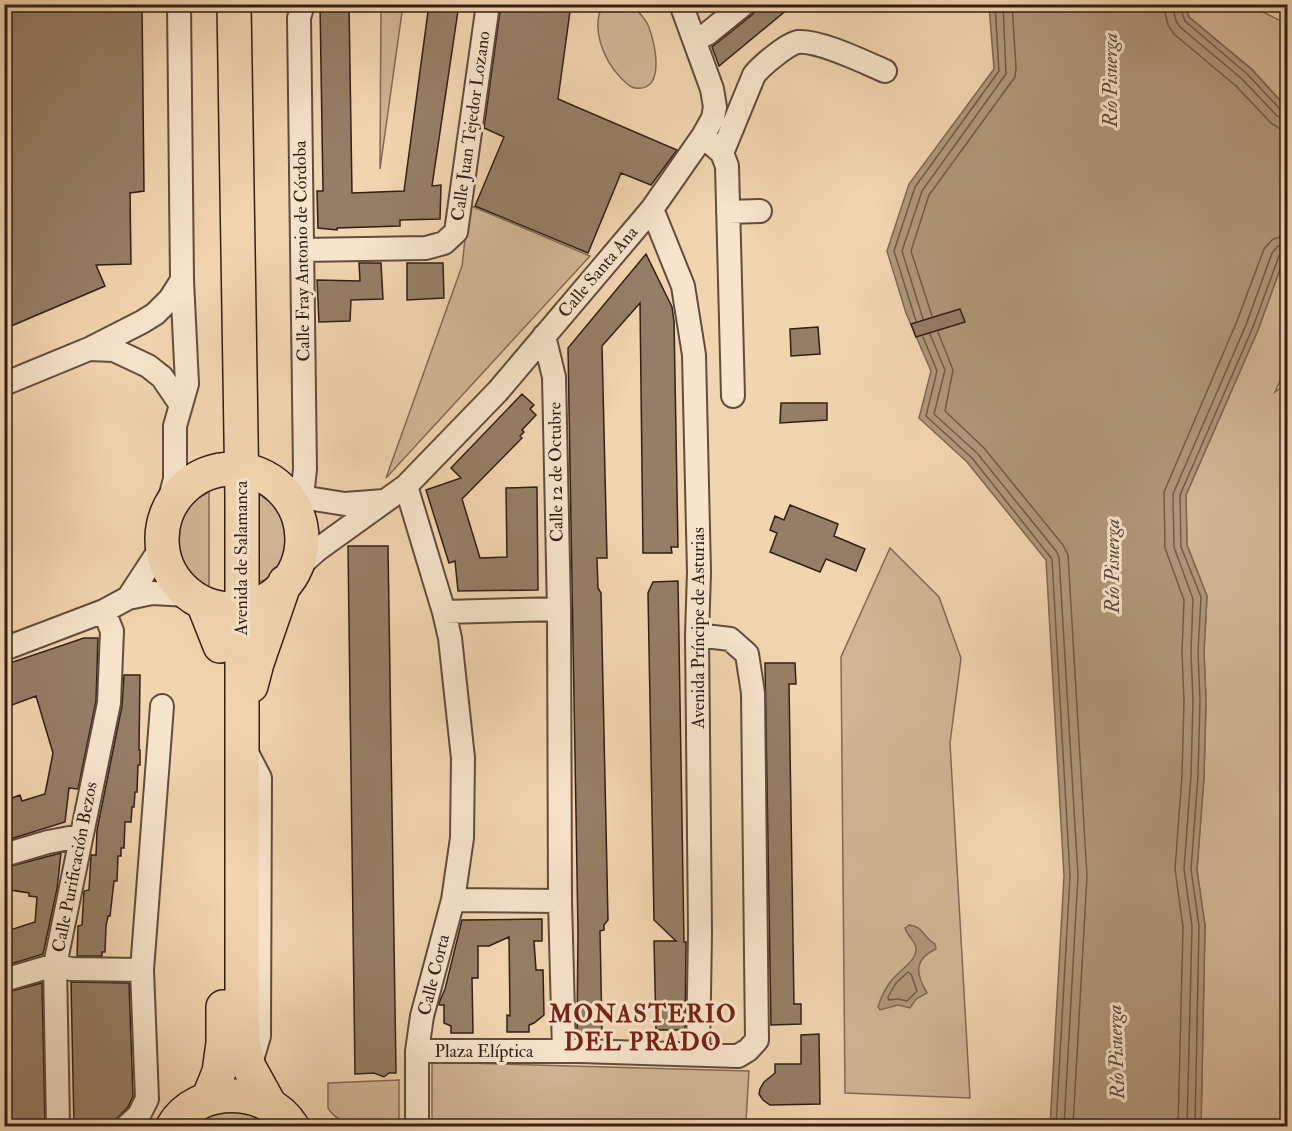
<svg xmlns="http://www.w3.org/2000/svg" width="1292" height="1131" font-family="'IM FELL Double Pica',serif">
  <style>
    .green { fill: #d1b695; stroke: #826a56; stroke-width: 1.5 }
    .water { fill: #b0977b; stroke: #7e6753; stroke-width: 1.5 }
    .lines { fill: none; stroke-linecap: round; stroke-linejoin: round }
    .shore { stroke: #715b49; stroke-width: 1.5 }
    .building { fill: #957e66; stroke: #321f17; stroke-width: 1.5 }
    .minor-casing { stroke: #624c3d; stroke-width: 26 }
    .highway-casing { stroke: #321f17; stroke-width: 36 }
    .minor { stroke: #f6e4cb; stroke-width: 22 }
    .highway { stroke: #f1d5af; stroke-width: 33 }
    .labels { text-anchor: middle; dominant-baseline: central; stroke-width: 6; stroke-linejoin: round; paint-order: stroke }
    .street-label { font-size: 18px; fill: #321f17; stroke: #f6e4cb }
    .water-label { font-size: 20px; font-style: italic; fill: #5e493a; stroke: #f6e4cb }
    .district-label { font-size: 24px; font-weight: bold; letter-spacing: 1.5px; fill: #7a1f14; stroke: #f6e4cb }
  </style>
  <rect width="100%" height="100%" fill="#f1d5af"/>
  <filter id="stains"><feTurbulence type="fractalNoise" baseFrequency=".00333" numOctaves="4"/><feColorMatrix values="0 0 0 0 .2 0 0 0 0 .09 0 0 0 0 .02 0 0 0 .5 -.17"/></filter>
  <radialGradient id="worn" r=".72"><stop offset=".6" stop-color="#630" stop-opacity="0"/><stop offset="1" stop-color="#630" stop-opacity=".3"/></radialGradient>
  <path class="green" d="M 381,5 L 403,5 L 380,169 Z
    M 603,5 L 632,5 C 637,10 643,16 647,23 C 654,37 668,93 635,88 C 629,87 625,82 620,77 C 604,60 590,28 603,5 Z
    M 1185,5 L 1249,5 L 1287,24 L 1287,108 L 1252,69 L 1189,17 Z
    M 469,205 L 590,256 L 386,478 L 462,266 Z
    M 1287,250 L 1287,365 L 1275,392 L 1287,383 L 1287,1126 L 1201,1126 L 1205,926 L 1197,870 L 1204,776 L 1206,701 L 1204,652 L 1207,596 L 1187,545 L 1186,495 L 1258,330 Z
    M 253,489 C 263,494 273,500 279,510 C 291,531 289,564 267,579 C 263,581 257,583 253,584 Z
    M 209,492 L 209,587 C 204,586 199,584 195,582 C 173,567 171,534 183,513 C 189,503 199,497 209,492 Z
    M 890,548 L 939,597 L 961,658 L 950,743 L 970,1098 L 845,1093 L 841,657 Z
    M 432,1062 L 749,1071 L 746,1121 L 715,1122 L 699,1126 L 442,1126 L 432,1121 Z
    M 399,1080 L 399,1126 C 376,1127 342,1131 328,1108 L 328,1083 Z
    M 233,1105 L 278,1126 L 188,1126 L 197,1117 Z"/>
  <path class="water" d="M 989,5 L 1185,5 L 1189,17 L 1252,70 L 1287,108 L 1287,250 L 1258,330 L 1186,495 L 1187,545 L 1207,596 L 1204,652 L 1206,701 L 1204,776 L 1197,870 L 1205,926 L 1201,1126 L 1050,1126 L 1064,876 L 1046,560 L 967,462 L 919,418 L 931,371 L 906,313 L 887,251 L 909,184 L 994,69 Z
    M 909,925 C 923,926 924,938 935,944 L 936,949 C 913,960 916,974 927,993 L 916,999 L 910,1008 L 898,1005 L 880,1010 L 878,1007 C 881,997 885,989 891,981 C 897,972 917,961 916,949 C 916,941 907,936 905,928 Z"/>
  <g class="lines">
    <path class="shore" d="M 1163,4 L 1168,25 L 1174,34 L 1236,86 L 1271,123 L 1279,128 L 1288,129
      M 1172,4 L 1176,21 L 1180,27 L 1242,79 L 1277,116 L 1288,120
      M 1179,4 L 1185,21 L 1247,74 L 1281,110 L 1288,112
      M 932,316 L 911,251 L 929,195 L 1015,77 L 1016,68 L 1012,4
      M 923,319 L 902,251 L 922,191 L 1006,74 L 1003,4
      M 916,321 L 894,251 L 915,187 L 999,71 L 995,4
      M 938,332 L 953,370 L 945,411 L 984,448 L 1063,545 L 1068,555 L 1087,876 L 1073,1126
      M 930,334 L 945,370 L 934,414 L 977,453 L 1056,551 L 1059,557 L 1078,876 L 1064,1126
      M 923,337 L 937,371 L 926,416 L 972,458 L 1052,559 L 1070,876 L 1056,1126
      M 908,972 L 911,974 L 917,991 L 907,1001 L 898,999 L 889,1000 L 888,997 L 896,983 Z
      M 1178,1126 L 1183,927 L 1175,869 L 1182,775 L 1184,701 L 1182,652 L 1184,600 L 1165,548 L 1164,492 L 1237,321 L 1264,249 L 1273,239 L 1288,235
      M 1187,1126 L 1192,926 L 1184,869 L 1191,775 L 1193,701 L 1191,652 L 1193,599 L 1174,547 L 1173,494 L 1246,325 L 1272,253 L 1278,246 L 1288,244
      M 1195,1126 L 1199,926 L 1191,869 L 1198,775 L 1200,701 L 1198,652 L 1201,597 L 1181,547 L 1180,495 L 1253,327 L 1279,256 L 1283,252 L 1288,251"/>
  </g>
  <path class="building" d="M 4,4 L 142,4 L 144,191 L 130,193 L 131,264 L 96,265 L 105,286 L 4,329 Z
    M 320,4 L 349,4 L 352,193 L 404,191 L 429,4 L 459,4 L 432,186 L 441,185 L 440,219 L 400,220 L 400,226 L 337,228 L 337,230 L 318,228 L 317,191 L 323,191 Z
    M 501,4 L 571,4 L 558,99 L 677,150 L 651,185 L 621,173 L 588,253 L 475,206 L 504,137 L 484,128 Z
    M 757,4 L 794,4 L 719,66 L 712,47 L 753,14 Z
    M 646,254 L 672,307 L 674,321 L 678,547 L 671,547 L 672,553 L 643,553 L 640,303 L 602,346 L 607,558 L 597,558 L 598,588 L 601,593 L 608,920 L 604,925 L 604,930 L 600,931 L 602,1032 L 577,1033 L 578,931 L 568,348 Z
    M 359,263 L 381,263 L 383,299 L 351,300 L 350,321 L 319,322 L 317,280 L 360,281 Z
    M 407,263 L 443,263 L 444,298 L 407,300 Z
    M 960,309 L 965,322 L 916,337 L 911,324 Z
    M 818,327 L 820,354 L 791,356 L 790,329 Z
    M 522,394 L 534,405 L 530,409 L 536,415 L 522,430 L 524,432 L 520,436 L 522,438 L 462,499 L 480,558 L 507,557 L 506,488 L 537,487 L 538,590 L 458,591 L 455,561 L 449,563 L 426,490 L 461,478 L 451,468 Z
    M 781,403 L 827,403 L 827,420 L 780,423 Z
    M 790,505 L 838,524 L 834,536 L 865,549 L 856,571 L 826,559 L 820,572 L 770,552 L 777,533 L 770,530 L 775,516 L 784,520 Z
    M 348,546 L 388,546 L 396,1073 L 389,1073 L 384,1077 L 374,1073 L 355,1074 Z
    M 678,581 L 684,942 L 686,942 L 685,1030 L 656,1030 L 654,941 L 676,941 L 654,920 L 648,593 L 653,582 Z
    M 84,638 L 98,638 L 96,701 L 78,789 L 69,788 L 65,822 L 4,841 L 4,801 L 20,795 L 22,801 L 45,794 L 53,753 L 36,696 L 4,708 L 4,665 Z
    M 765,663 L 795,663 L 796,684 L 789,684 L 794,1004 L 801,1004 L 801,1024 L 771,1025 Z
    M 124,675 L 140,675 L 139,750 L 140,750 L 140,765 L 138,765 L 137,792 L 135,792 L 134,807 L 132,807 L 131,822 L 125,822 L 124,848 L 121,848 L 121,856 L 118,856 L 117,881 L 114,881 L 110,916 L 108,916 L 106,926 L 105,952 L 102,952 L 102,956 L 77,956 L 78,926 L 82,925 L 84,891 L 89,890 L 91,855 L 96,855 L 97,830 L 122,706 Z
    M 61,853 L 57,889 L 43,954 L 4,966 L 4,932 L 35,922 L 37,897 L 29,896 L 29,893 L 4,889 L 4,868 Z
    M 542,919 L 542,941 L 534,941 L 536,970 L 543,970 L 544,1015 L 534,1023 L 529,1025 L 529,1032 L 507,1032 L 507,1015 L 510,1016 L 509,937 L 489,946 L 478,946 L 478,978 L 472,978 L 473,1033 L 451,1033 L 451,1026 L 444,1023 L 444,1005 L 439,1005 L 439,1003 L 445,989 L 462,920 Z
    M 71,982 L 129,983 L 133,1096 L 128,1107 L 114,1121 L 98,1122 L 98,1126 L 74,1126 Z
    M 42,983 L 45,1126 L 4,1126 L 4,1110 L 11,1110 L 11,1067 L 4,1067 L 4,993 Z
    M 819,1034 L 820,1104 L 770,1105 L 763,1100 L 759,1094 L 760,1089 L 764,1082 L 775,1073 L 775,1064 L 801,1064 L 801,1035 Z"/>
  <g class="lines">
    <g class="minor-casing">
      <path id="minor" d="M 694,40 L 707,34 L 744,4
        M 703,136 L 722,153 L 727,166 L 733,396
        M 722,153 L 754,75 C 761,66 787,44 798,42 C 819,40 864,62 885,71
        M 652,209 L 683,286 L 694,355 L 699,572 L 697,635 L 700,933 L 698,1054
        M 728,212 L 760,211
        M 302,250 L 426,248 L 444,243 L 456,232 L 488,4
        M 544,336 L 554,377 L 559,609 L 560,901 L 564,1051
        M 89,349 L 114,350 L 148,366 L 162,377 L 181,405
        M 4,384 L 89,349 L 142,322 L 155,314 L 170,299 L 182,280
        M 406,486 L 444,612 L 450,638 L 463,758 L 462,838 L 453,900 L 422,1016 L 417,1051 L 417,1126
        M 289,495 L 345,504 L 384,501
        M 302,497 L 305,469 L 299,18 L 303,4
        M 166,513 L 175,479 L 175,426 L 187,384 L 182,280 L 179,4
        M 295,570 L 317,550 L 406,486 L 498,391 L 652,209 L 703,136 L 713,118 L 715,107 L 712,89 L 681,4
        M 128,598 L 162,546
        M 444,612 L 559,609
        M 4,649 L 104,611 L 128,598 L 152,593 L 189,595
        M 244,747 L 260,778 L 259,1036 L 251,1063
        M 4,855 L 48,842 L 80,836
        M 453,900 L 560,901
        M 4,980 L 55,965 L 71,969 L 142,970
        M 417,1051 L 581,1051 L 738,1056 L 748,1050 L 757,1040 L 753,693 L 747,654 L 730,639 L 697,635
        M 58,1126 L 55,965 L 109,703 L 112,631 L 104,611
        M 127,1126 L 139,1115 L 147,1099 L 142,970 L 162,706"/>
    </g>
    <g class="highway-casing">
      <path id="highway" d="M 234,4 L 242,497 L 242,1006 L 243,1042 L 249,1067 L 270,1105
        M162 539a70 70 0 1 1 140 0a70 70 0 1 1-140 0Z
        M 203,603 L 220,646
        M 251,686 L 257,663 L 285,582
        M 208,1099 L 219,1072 L 223,1043 L 223,1007
        M 173,1126 C 197,1085 267,1086 292,1126"/>
    </g>
    <use href="#minor" class="minor"/>
    <use href="#highway" class="highway"/>
  </g>
  <g class="labels">
    <g class="street-label">
      <text transform="translate(471 126) rotate(-82)">Calle Juan Tejedor Lozano</text>
      <text transform="translate(302 251) rotate(-91)">Calle Fray Antonio de Córdoba</text>
      <text transform="translate(598 272) rotate(-50)">Calle Santa Ana</text>
      <text transform="translate(556 472) rotate(-91)">Calle 12 de Octubre</text>
      <text transform="translate(241 558) rotate(-90)">Avenida de Salamanca</text>
      <text transform="translate(698 628) rotate(-90)">Avenida Príncipe de Asturias</text>
      <text transform="translate(75 867) rotate(-79)">Calle Purificación Bezos</text>
      <text transform="translate(434 975) rotate(-76)">Calle Corta</text>
      <text x="484" y="1051">Plaza Elíptica</text>
    </g>
    <g class="water-label">
      <text transform="translate(1110 80) rotate(-90)">Río Pisuerga</text>
      <text transform="translate(1112 566) rotate(-90)">Río Pisuerga</text>
      <text transform="translate(1116 1052) rotate(-92)">Río Pisuerga</text>
    </g>
    <g class="district-label">
      <text x="643" y="1014">MONASTERIO<tspan x="643" dy="28">DEL PRADO</tspan></text>
    </g>
  </g>
  <rect width="1292" height="1131" fill="none" stroke="#f1d5af" stroke-width="24"/>
  <rect x="6" y="6" width="1280" height="1119" fill="none" stroke="#321f17" stroke-width="3"/>
  <rect x="12" y="12" width="1268" height="1107" fill="none" stroke="#321f17" stroke-width="1.5"/>
  <rect width="100%" height="100%" filter="url(#stains)"/>
  <rect width="100%" height="100%" fill="url(#worn)"/>
</svg>
